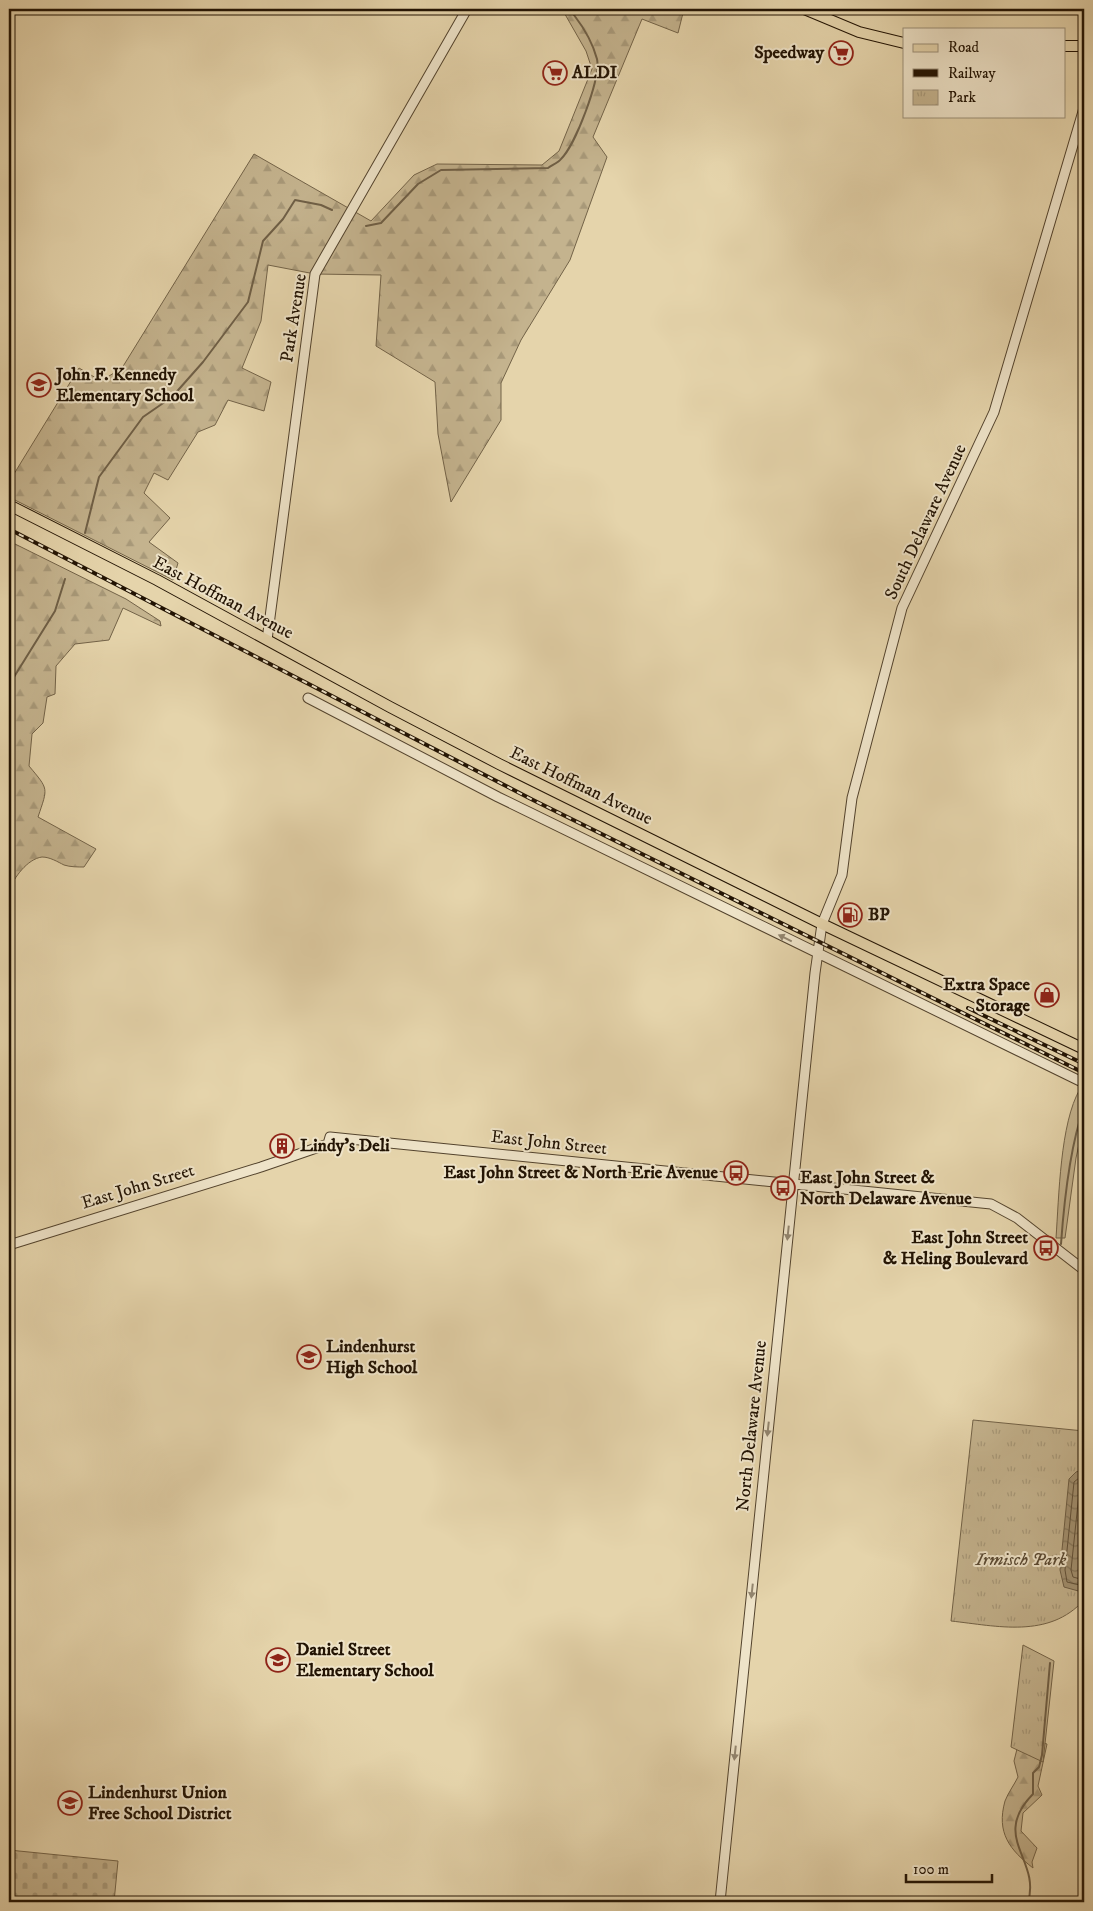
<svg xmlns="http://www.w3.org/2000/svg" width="1093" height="1911" font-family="'IM FELL DW Pica',serif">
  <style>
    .grass { fill: #c4b38e; stroke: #736348 }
    .forest { fill: url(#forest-firs); stroke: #736348 }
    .cemetery { fill: url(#cemetery-stones); stroke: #736348 }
    .park { fill: url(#park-tufts); stroke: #736348 }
    .water { fill: url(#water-waves); stroke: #6f5f46 }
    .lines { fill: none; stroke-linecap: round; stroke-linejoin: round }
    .shore { stroke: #62523a; stroke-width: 1 }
    .stream { stroke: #6f5f46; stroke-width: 2 }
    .minor-casing { stroke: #53432d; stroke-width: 11 }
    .major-casing { stroke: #221303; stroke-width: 12 }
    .minor { stroke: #eee3c8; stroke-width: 9 }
    .major { stroke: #e5d4ab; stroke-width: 10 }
    .rail-casing { stroke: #221303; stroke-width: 4 }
    .rail { stroke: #eee3c8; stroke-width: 2; stroke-dasharray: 5.5; stroke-linecap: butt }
    .oneway { fill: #92856f }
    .labels { text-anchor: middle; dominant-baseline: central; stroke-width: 4; stroke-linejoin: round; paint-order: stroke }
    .poi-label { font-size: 18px; font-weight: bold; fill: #221303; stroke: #eee3c8; text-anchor: start }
    .street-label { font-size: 18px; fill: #221303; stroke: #eee3c8 }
    .park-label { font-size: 18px; font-style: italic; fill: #5b4b34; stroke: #eee3c8 }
  </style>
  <defs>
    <pattern id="forest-firs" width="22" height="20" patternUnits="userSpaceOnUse" patternTransform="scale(1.25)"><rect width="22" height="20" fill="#c4b38e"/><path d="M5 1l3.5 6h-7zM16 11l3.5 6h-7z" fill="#a89979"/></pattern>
    <pattern id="cemetery-stones" width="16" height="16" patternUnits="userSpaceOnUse" patternTransform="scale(1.25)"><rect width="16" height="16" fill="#c4b38e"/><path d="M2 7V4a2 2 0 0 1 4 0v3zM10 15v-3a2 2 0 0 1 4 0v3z" fill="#a89979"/></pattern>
    <pattern id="park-tufts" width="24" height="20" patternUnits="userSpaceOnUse" patternTransform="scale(1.25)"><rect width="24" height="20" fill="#c4b38e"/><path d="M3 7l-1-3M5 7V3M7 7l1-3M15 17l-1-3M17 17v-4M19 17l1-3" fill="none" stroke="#a89979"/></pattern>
    <pattern id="water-waves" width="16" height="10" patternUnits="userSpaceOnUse" patternTransform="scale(1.25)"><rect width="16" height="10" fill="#a39272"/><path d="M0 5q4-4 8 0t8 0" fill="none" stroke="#84765b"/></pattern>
  </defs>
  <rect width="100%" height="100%" fill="#e5d4ab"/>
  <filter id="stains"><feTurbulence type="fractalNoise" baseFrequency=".004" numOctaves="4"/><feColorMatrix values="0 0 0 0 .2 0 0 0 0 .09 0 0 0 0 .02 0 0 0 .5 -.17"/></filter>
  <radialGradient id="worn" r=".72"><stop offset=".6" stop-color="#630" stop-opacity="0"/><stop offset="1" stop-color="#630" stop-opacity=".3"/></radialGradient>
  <path class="grass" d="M 1080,1089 L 1084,1091 L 1084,1121 L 1076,1158 L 1065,1238 L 1056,1238 C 1059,1197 1060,1123 1080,1089 Z"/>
  <path class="forest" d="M 562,9 L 684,9 L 678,33 L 642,19 L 593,137 L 607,157 L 570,260 L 521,340 L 501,383 L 501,420 L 451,502 L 438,434 L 435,382 L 376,346 L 381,275 L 315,274 L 268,265 L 261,321 L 242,368 L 271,382 L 264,411 L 228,400 L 215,425 L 198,432 L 168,480 L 154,473 L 144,493 L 170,518 L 149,542 L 178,563 L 173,580 L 9,497 L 9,482 L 79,368 L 101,381 L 122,368 L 254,154 L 371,221 L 414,175 L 437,164 L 542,165 L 559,151 L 592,69 L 586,51 Z
    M 9,541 L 126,599 L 160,621 L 161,626 L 123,608 L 109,640 L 75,644 L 56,666 L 55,694 L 47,697 L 43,723 L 32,734 L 29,766 C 49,790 48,787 38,817 L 96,849 L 84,867 C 78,867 70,867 64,865 C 58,862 50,857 42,857 C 27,859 14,878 9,890 Z
    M 1033,1740 L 1047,1744 L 1038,1786 L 1042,1795 L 1023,1813 L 1021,1831 L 1037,1848 L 1032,1862 L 1033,1868 C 1010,1850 996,1833 1005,1801 C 1008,1793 1014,1785 1018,1777 L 1014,1761 L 1018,1745 Z"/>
  <path class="cemetery" d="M 9,1850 L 118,1861 L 114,1902 L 9,1902 Z"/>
  <path class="park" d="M 973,1420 L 1084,1431 L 1084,1600 C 1049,1639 997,1626 951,1621 Z
    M 1023,1645 L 1054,1661 L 1043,1762 L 1011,1747 Z"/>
  <path class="water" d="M 1084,1469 L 1084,1591 L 1082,1592 L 1064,1587 L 1060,1570 L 1069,1479 L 1076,1472 Z"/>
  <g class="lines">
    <path class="shore" d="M 1084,1474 L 1074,1482 L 1065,1570 L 1067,1582 L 1084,1586
      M 1084,1481 L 1080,1484 L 1071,1570 L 1073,1577 L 1084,1580
      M 1084,1518 L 1079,1569 L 1084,1573"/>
    <path class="stream" d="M 366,226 L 381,223 L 418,184 L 441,170 L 548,168 C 552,165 558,163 561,159 C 575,146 601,78 597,59 C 593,44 584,28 574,15
      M 85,533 L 99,477 L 143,417 L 172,397 L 203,362 L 248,302 L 263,241 L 283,219 L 295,200 L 321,205 L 332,210
      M 9,685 L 55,611 L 65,579
      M 1061,1244 C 1064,1202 1070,1146 1084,1107
      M 1028,1902 C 1041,1859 990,1838 1033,1794 L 1033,1773 L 1039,1767 L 1042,1755 L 1050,1663"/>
    <g class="minor-casing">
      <path id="minor" d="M 267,640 L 315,274 L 467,9
        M 308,698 L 498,797 L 1084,1083
        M 9,1245 L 261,1167 L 328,1144 L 330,1137 L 991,1204 L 1017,1218 L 1084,1270
        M 720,1902 L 815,973 L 822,924 L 842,875 L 852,798 L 902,608 L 994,412 L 1084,108"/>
    </g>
    <g class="major-casing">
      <path id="major" d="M 804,9 L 859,32 L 904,43
        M 1064,46 L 1084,46
        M 9,505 L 157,580 L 390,707 L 499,764 L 822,924 L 1084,1049"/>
    </g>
    <use href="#minor" class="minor"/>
    <use href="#major" class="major"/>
    <g class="rail-casing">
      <path id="rail" d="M 9,529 L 533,800 L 1084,1073
        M 968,1008 L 1084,1064"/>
    </g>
    <use href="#rail" class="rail"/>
  </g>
  <defs><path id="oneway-solid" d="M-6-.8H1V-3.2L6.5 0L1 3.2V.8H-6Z" transform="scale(1.25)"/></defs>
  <g class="oneway">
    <use href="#oneway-solid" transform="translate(785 938) rotate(-154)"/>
    <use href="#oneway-solid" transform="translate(788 1233) rotate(96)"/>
    <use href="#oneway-solid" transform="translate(768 1429) rotate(96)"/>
    <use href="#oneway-solid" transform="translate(752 1591) rotate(96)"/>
    <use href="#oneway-solid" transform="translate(735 1753) rotate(96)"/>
  </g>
  <defs>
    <g id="supermarket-ring" transform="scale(1.25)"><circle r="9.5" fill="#eee3c8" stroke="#8f2418" stroke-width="1.5"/><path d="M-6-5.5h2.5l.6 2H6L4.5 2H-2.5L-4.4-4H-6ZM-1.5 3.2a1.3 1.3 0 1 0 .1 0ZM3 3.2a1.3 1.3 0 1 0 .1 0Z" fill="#8f2418"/></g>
    <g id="school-ring" transform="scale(1.25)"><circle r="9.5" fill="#eee3c8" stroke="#8f2418" stroke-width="1.5"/><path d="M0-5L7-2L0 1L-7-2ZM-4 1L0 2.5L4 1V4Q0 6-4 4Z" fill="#8f2418"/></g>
    <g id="fuel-ring" transform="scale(1.25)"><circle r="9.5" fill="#eee3c8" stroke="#8f2418" stroke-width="1.5"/><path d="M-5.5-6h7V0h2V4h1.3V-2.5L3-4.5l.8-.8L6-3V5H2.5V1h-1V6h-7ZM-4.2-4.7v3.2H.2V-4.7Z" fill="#8f2418"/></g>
    <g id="shop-ring" transform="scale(1.25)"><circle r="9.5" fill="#eee3c8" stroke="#8f2418" stroke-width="1.5"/><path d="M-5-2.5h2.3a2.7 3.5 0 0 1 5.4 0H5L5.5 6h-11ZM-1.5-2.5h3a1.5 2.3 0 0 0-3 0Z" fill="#8f2418"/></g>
    <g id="building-ring" transform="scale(1.25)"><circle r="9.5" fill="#eee3c8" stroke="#8f2418" stroke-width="1.5"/><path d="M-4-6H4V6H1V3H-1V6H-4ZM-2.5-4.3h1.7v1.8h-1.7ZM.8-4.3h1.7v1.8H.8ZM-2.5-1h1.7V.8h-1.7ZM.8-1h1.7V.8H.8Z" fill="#8f2418"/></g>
    <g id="bus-ring" transform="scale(1.25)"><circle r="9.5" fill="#eee3c8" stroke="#8f2418" stroke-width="1.5"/><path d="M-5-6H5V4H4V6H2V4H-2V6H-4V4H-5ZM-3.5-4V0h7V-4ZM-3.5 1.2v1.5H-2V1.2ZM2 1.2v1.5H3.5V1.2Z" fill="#8f2418"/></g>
  </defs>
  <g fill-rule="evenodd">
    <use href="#supermarket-ring" x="841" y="53"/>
    <use href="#supermarket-ring" x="555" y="73"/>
    <use href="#school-ring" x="39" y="385"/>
    <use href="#fuel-ring" x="850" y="915"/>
    <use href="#shop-ring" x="1047" y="995"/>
    <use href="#building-ring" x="282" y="1146"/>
    <use href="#bus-ring" x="736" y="1173"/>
    <use href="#bus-ring" x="783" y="1188"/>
    <use href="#bus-ring" x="1046" y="1248"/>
    <use href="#school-ring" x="309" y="1357"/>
    <use href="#school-ring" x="278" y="1660"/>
    <use href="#school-ring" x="70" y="1803"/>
  </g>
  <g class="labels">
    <g class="poi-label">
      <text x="824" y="53" text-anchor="end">Speedway</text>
      <text x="572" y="73">ALDI</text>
      <text x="56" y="375">John F. Kennedy<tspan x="56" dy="21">Elementary School</tspan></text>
      <text x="868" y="915">BP</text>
      <text x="1030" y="985" text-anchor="end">Extra Space<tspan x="1030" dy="21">Storage</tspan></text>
      <text x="300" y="1146">Lindy's Deli</text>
      <text x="718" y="1173" text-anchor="end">East John Street &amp; North Erie Avenue</text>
      <text x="800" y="1178">East John Street &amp;<tspan x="800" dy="21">North Delaware Avenue</tspan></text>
      <text x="1028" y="1238" text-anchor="end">East John Street<tspan x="1028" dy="21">&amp; Heling Boulevard</tspan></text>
      <text x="326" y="1347">Lindenhurst<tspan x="326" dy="21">High School</tspan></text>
      <text x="296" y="1650">Daniel Street<tspan x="296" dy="21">Elementary School</tspan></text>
      <text x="88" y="1793">Lindenhurst Union<tspan x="88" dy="21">Free School District</tspan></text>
    </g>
    <g class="street-label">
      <text transform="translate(294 318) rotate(-81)">Park Avenue</text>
      <text transform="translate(926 522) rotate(-65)">South Delaware Avenue</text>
      <text transform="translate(223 598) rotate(28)">East Hoffman Avenue</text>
      <text transform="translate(581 786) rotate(26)">East Hoffman Avenue</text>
      <text transform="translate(549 1143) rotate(6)">East John Street</text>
      <text transform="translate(138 1187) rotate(-17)">East John Street</text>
      <text transform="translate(752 1426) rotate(-84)">North Delaware Avenue</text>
    </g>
    <g class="park-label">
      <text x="1021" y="1560">Irmisch Park</text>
    </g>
  </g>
  <rect width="1093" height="1911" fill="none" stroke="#e5d4ab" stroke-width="30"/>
  <rect x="10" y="10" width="1073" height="1891" fill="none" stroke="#221303" stroke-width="2.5"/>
  <rect x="15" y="15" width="1063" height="1881" fill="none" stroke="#221303"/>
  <rect x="903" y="28" width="162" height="90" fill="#eee3c8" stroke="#9c9079"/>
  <rect x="913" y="44" width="25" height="8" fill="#e5d4ab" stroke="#9c9079"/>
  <text x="948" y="52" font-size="15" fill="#221303">Road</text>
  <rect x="913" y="69" width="25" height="8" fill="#221303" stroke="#9c9079"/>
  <text x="948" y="78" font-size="15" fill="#221303">Railway</text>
  <rect x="913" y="90" width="25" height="15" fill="url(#park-tufts)" stroke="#9c9079"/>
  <text x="948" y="102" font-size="15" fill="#221303">Park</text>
  <path d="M906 1874v8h86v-8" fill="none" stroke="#221303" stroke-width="2.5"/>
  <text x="913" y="1874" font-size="15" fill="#221303" stroke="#eee3c8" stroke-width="4" paint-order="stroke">100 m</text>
  <rect width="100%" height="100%" filter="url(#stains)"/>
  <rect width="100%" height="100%" fill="url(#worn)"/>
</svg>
